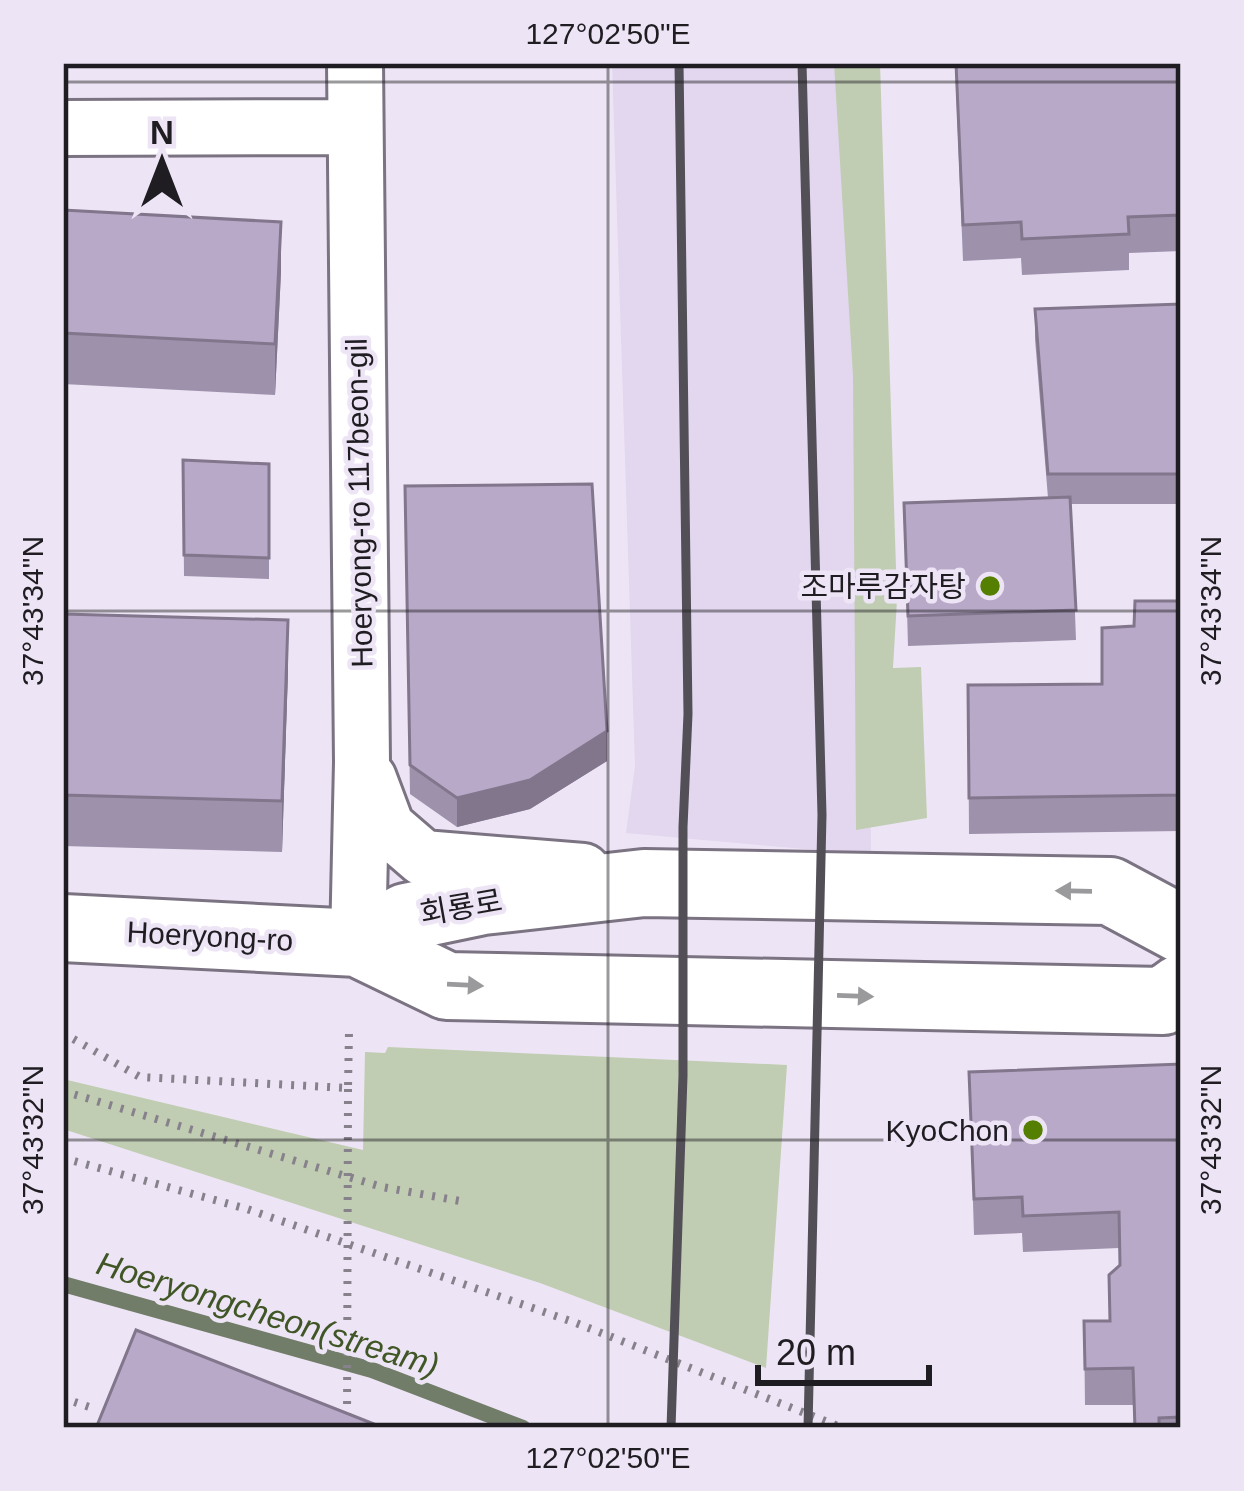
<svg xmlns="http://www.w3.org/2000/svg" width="1244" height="1491" font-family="Arial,'Noto Sans KR',sans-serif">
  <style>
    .built { fill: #e2d7ee }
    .green { fill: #c0cdb2 }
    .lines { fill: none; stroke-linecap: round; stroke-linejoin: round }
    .stream { stroke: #727d69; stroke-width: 16 }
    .street-casing { stroke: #7b7382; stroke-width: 60 }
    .secondary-casing { stroke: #7b7382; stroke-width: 72 }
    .path { stroke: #87818c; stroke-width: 8; stroke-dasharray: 3 9; stroke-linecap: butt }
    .street { stroke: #fff; stroke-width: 54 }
    .secondary { stroke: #fff; stroke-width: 66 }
    .rail { stroke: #534f57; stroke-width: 9 }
    .path-bridge { stroke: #87818c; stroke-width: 8; stroke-dasharray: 3 9; stroke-linecap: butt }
    .wall { fill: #9e91ac }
    .shaded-wall { fill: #81768c }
    .building { fill: #b8a9c8; stroke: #81768c; stroke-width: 3 }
    .oneway { fill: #9a999c }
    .ticks { fill: none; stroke: #1f1c22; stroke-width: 3; stroke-opacity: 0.45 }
    .poi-dot { fill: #557f01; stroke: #ede5f5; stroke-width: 4.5 }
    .labels { text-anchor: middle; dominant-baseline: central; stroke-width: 9; stroke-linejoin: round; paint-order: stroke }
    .street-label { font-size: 30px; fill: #1f1c22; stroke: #ede5f5 }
    .poi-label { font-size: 30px; fill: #1f1c22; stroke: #ede5f5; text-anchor: end }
    .water-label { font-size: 33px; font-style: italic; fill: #415626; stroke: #ede5f5 }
    .neatline { fill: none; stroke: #1f1c22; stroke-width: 4.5 }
    .ticks-label { font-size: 30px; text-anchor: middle; fill: #1f1c22 }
  </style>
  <rect width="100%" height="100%" fill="#ede5f5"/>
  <path class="built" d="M 612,63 L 864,63 L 871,855 L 626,833 L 635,766 Z"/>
  <path class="green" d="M 834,63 L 880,63 L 897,600 L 893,668 L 921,667 L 927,818 L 856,830 L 853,376 Z
    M 388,1047 L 787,1065 L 766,1368 L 540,1283 L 63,1129 L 63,1079 L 363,1150 L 365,1052 L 385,1053 Z"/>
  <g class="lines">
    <path class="stream" d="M 63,1284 L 372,1370 L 523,1428"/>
    <g class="street-casing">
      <path id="street" d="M 355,63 L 362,762 L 358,943
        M 63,128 L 354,127
        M 369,779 L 387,827 L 423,858 L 583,871"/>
    </g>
    <g class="secondary-casing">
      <path id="secondary" d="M 63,928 L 358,943 L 447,986 L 1163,1001 L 1181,988
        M 358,943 L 406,917 L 483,901 L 644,883 L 1110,891 L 1181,929"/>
    </g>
    <path class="path" d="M 63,1033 L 140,1077 L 348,1088 L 349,1031
      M 63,1091 L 382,1187 L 460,1201
      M 63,1158 L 247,1209 L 576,1323 L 843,1428
      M 63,1398 L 92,1408"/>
    <use href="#street" class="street"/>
    <use href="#secondary" class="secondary"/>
    <path class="rail" d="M 802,63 L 822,815 L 808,1428
      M 671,1428 L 683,1076 L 683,827 L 688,714 L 679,63"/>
    <path class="path-bridge" d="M 347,1428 L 348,1088"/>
  </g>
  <path class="wall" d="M 955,63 L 1181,63 L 1181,251 L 1129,253 L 1129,270 L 1022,275 L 1021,258 L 963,261 Z
    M 63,210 L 281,272 L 275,395 L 63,384 Z
    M 1181,304 L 1181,504 L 1071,504 L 1076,640 L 908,646 L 904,503 L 1048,498 L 1035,339 L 1035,309 Z
    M 183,460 L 269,464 L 269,579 L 184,576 Z
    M 405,486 L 607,761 L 530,809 L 457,827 L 410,794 Z
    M 1181,601 L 1181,831 L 969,834 L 968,685 L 1102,684 L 1134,626 Z
    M 63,614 L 288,671 L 282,852 L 63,846 Z
    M 1181,1064 L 1181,1428 L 1134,1428 L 1133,1405 L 1085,1405 L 1084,1321 L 1109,1321 L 1119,1265 L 1119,1248 L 1023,1252 L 1022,1233 L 974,1235 L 969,1072 Z"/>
  <path class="shaded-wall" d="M 281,222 L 281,272 L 275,395 L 275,344 Z
    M 288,620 L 288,671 L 282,852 L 282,801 Z
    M 607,731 L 607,761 L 530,809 L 457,827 L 457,798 Z"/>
  <path class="building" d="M 956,63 L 1181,63 L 1181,215 L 1128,217 L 1129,234 L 1022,239 L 1021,222 L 963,225 Z
    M 63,210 L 281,222 L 275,344 L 63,333 Z
    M 1181,304 L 1181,474 L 1048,474 L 1035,309 Z
    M 183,460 L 269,464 L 269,558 L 184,555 Z
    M 592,484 L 607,731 L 530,780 L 457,798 L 410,765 L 405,486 Z
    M 1070,497 L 1076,610 L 908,616 L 904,503 Z
    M 1135,601 L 1181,601 L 1181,795 L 969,798 L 968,685 L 1102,684 L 1102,628 L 1134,626 Z
    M 63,614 L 288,620 L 282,801 L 63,795 Z
    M 1181,1064 L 1181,1417 L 1159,1418 L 1159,1428 L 1135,1428 L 1133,1368 L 1085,1369 L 1084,1321 L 1110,1321 L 1109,1275 L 1120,1265 L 1119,1212 L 1023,1216 L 1022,1197 L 974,1199 L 969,1072 Z
    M 136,1330 L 384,1428 L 96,1428 Z"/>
  <defs><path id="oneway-solid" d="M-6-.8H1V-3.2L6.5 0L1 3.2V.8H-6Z" transform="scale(3)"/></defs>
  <g class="oneway">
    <use href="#oneway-solid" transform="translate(1074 891) rotate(-179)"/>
    <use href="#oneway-solid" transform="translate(465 985) rotate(3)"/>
    <use href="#oneway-solid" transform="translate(855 996) rotate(2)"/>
  </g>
  <path class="ticks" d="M 608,63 L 608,1428M 63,82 L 1181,82M 63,611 L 1181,611M 63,1140 L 1181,1140"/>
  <g class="poi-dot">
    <circle cx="990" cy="586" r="12"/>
    <circle cx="1033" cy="1130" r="12"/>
  </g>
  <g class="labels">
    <g class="street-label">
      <text transform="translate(359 503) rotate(-91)">Hoeryong-ro 117beon-gil</text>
      <text transform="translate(461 907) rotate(-10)">회룡로</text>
      <text transform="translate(210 936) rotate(3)">Hoeryong-ro</text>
    </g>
    <g class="poi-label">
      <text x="966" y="586">조마루감자탕</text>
      <text x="1009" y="1130">KyoChon</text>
    </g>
    <g class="water-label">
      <text transform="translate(268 1314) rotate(17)">Hoeryongcheon(stream)</text>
    </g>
  </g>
  <rect width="1244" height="1491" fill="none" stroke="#ede5f5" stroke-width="132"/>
  <g transform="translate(162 162)" stroke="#ede5f5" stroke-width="9" paint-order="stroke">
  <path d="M0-9L21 45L0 30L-21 45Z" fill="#1f1c22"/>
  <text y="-18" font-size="33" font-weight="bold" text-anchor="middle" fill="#1f1c22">N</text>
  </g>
  <path d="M758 1365v18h171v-18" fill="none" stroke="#1f1c22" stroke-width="6"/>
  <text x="776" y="1365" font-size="36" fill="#1f1c22" stroke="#ede5f5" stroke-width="9" paint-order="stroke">20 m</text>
  <rect x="66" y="66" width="1112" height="1359" class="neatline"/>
  <g class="ticks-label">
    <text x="608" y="44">127°02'50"E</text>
    <text transform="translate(33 611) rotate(-90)" y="10">37°43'34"N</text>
    <text transform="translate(1211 611) rotate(-90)" y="10">37°43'34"N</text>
    <text transform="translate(33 1140) rotate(-90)" y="10">37°43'32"N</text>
    <text transform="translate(1211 1140) rotate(-90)" y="10">37°43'32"N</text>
    <text x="608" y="1468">127°02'50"E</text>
  </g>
</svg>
